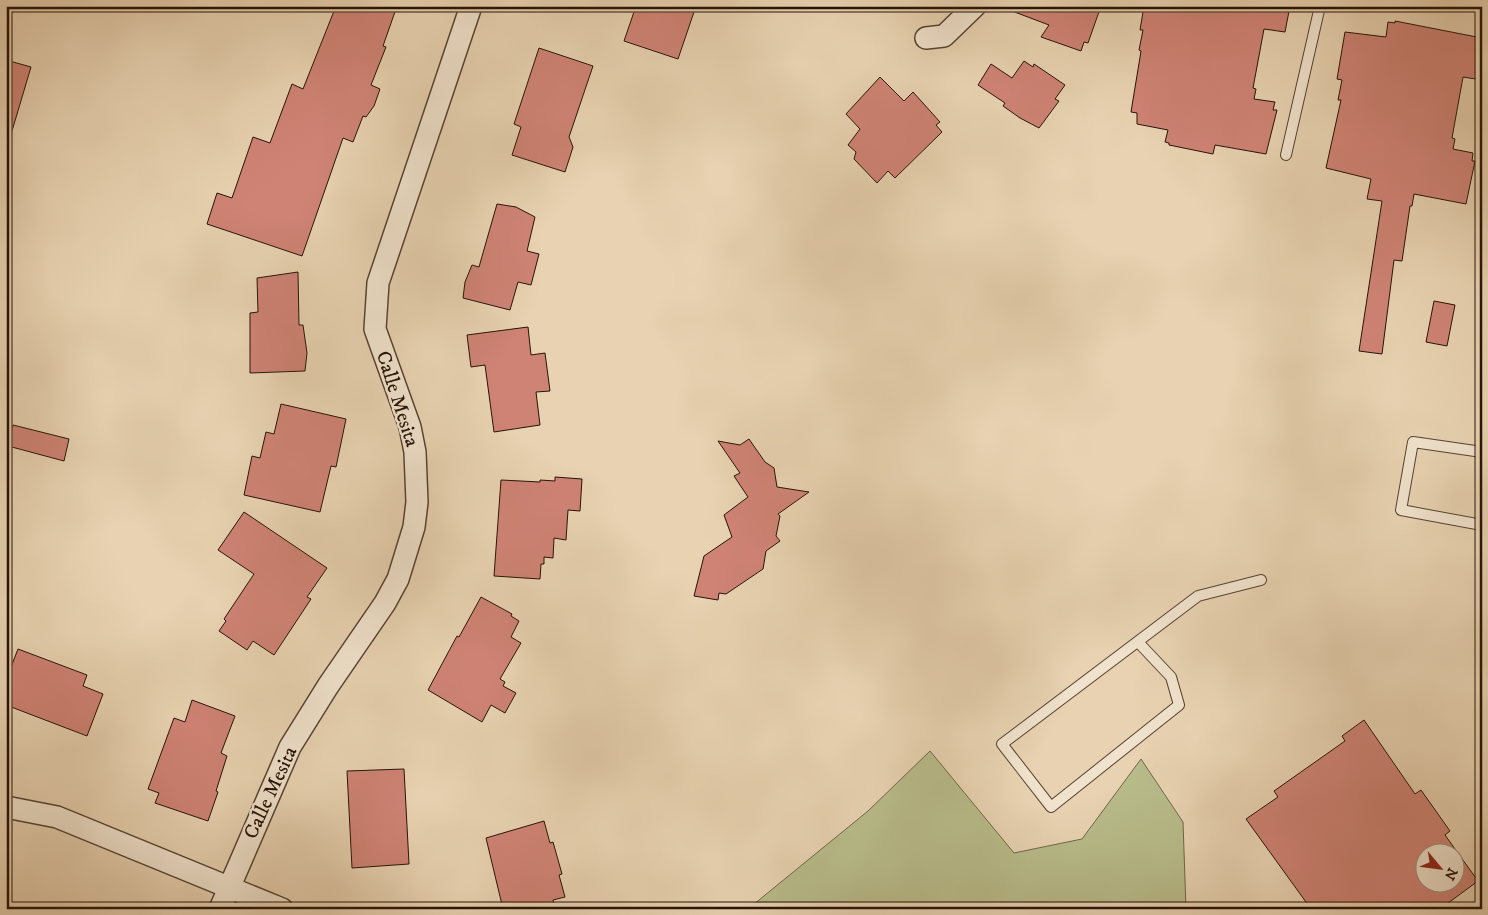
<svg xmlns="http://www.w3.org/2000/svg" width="1488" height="915" font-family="'IM FELL DW Pica',serif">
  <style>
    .green { fill: #b8bb8a; stroke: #6f6748 }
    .building { fill: #cf8375; stroke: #261307; fill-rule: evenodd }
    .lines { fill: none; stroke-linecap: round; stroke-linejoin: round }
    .service-casing { stroke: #564332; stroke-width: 12 }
    .minor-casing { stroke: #564332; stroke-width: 24 }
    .service { stroke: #f0e2cc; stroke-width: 10 }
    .minor { stroke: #f0e2cc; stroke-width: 21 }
    .labels { text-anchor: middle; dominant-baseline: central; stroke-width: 5; stroke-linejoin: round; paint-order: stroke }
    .street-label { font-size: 20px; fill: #261307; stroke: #f0e2cc }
  </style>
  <rect width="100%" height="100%" fill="#e8d2b1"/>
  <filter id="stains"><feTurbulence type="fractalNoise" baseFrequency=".004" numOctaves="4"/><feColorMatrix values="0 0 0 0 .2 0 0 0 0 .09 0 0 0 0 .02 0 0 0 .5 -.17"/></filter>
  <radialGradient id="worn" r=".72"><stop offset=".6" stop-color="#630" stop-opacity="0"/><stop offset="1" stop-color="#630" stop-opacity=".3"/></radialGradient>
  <path class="green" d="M 930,751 L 1014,853 L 1082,839 L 1141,759 L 1183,822 L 1186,909 L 748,909 L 868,811 Z"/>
  <path class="building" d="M 336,6 L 397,6 L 383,46 L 386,47 L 371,85 L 380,89 L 374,106 L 366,117 L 363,116 L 353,142 L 343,138 L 302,256 L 207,224 L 217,193 L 232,198 L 253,137 L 270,143 L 292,84 L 303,89 Z
    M 636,6 L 696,6 L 678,59 L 624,41 Z
    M 1004,6 L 1101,6 L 1088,43 L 1084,42 L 1081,51 L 1041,37 L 1049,25 L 1004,8 Z
    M 1144,6 L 1290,6 L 1285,32 L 1264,29 L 1253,88 L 1256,89 L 1254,99 L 1275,102 L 1273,110 L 1277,110 L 1266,154 L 1215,145 L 1213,154 L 1169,145 L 1169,143 L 1165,142 L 1168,130 L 1137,124 L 1137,113 L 1131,112 L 1141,51 L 1139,50 L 1143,30 L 1140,30 Z
    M 1395,21 L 1482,38 L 1482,80 L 1463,77 L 1452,138 L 1455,139 L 1453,149 L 1473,153 L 1472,161 L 1475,161 L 1466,204 L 1414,194 L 1412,206 L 1410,206 L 1402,261 L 1394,260 L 1382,354 L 1359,351 L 1382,201 L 1367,199 L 1371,179 L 1326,168 L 1341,100 L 1338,100 L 1342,80 L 1337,79 L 1345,32 L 1386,37 L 1388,22 L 1395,23 Z
    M 539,48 L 593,66 L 569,137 L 573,147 L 565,172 L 512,155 L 521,127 L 514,124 Z
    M 6,60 L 31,67 L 12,131 L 6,130 Z
    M 1024,61 L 1033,67 L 1034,64 L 1065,85 L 1055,99 L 1059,101 L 1039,128 L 1020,118 L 1003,106 L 1005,103 L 978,85 L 991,64 L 1012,78 Z
    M 880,77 L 904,101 L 913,92 L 940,122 L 936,125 L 942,132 L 895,178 L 888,171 L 877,183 L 854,159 L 856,152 L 848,145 L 860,129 L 846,114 Z
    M 497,204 L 516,207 L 535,217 L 527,251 L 539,254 L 531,285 L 518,282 L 510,310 L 463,298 L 465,282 L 472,265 L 479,267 Z
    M 298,272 L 299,325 L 303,325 L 307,353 L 305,371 L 250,373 L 250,313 L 258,312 L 257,278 Z
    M 1434,301 L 1455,305 L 1447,346 L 1426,342 Z
    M 528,327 L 531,355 L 545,353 L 550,391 L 536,392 L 540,425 L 494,432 L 485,365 L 471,367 L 467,335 Z
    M 281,404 L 346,419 L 336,467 L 331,466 L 320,512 L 244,495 L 252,456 L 260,458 L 266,432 L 274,434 Z
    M 13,425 L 69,439 L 64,461 L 8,446 Z
    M 749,439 L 765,462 L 774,468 L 777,487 L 809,492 L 778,514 L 780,516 L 776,536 L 780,541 L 766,551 L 763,569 L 726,594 L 719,593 L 718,600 L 694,596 L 704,556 L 732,537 L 724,515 L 748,497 L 734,476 L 740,473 L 718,441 L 740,445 Z
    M 555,477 L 582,479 L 580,511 L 568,510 L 566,540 L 554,538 L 553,558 L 544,557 L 544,564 L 541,564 L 540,579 L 494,576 L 501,480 L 540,482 L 540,480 L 555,481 Z
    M 244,512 L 327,568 L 307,597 L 311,599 L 274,655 L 253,641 L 247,650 L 219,631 L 226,621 L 224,619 L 254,574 L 218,550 Z
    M 481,597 L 512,614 L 511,616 L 519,621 L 511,637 L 521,643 L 500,679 L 505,682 L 503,686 L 516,693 L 505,713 L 491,705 L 482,722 L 428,690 L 457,636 L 459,637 Z
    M 18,649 L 87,675 L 83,686 L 103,694 L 87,736 L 6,705 L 6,680 Z
    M 192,700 L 235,716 L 221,753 L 227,756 L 216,791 L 218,792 L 208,821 L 155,803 L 159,793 L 148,789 L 174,718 L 185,722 Z
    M 1364,720 L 1415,794 L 1421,790 L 1450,831 L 1445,835 L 1478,881 L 1440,909 L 1311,909 L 1246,819 L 1278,797 L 1274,791 L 1345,741 L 1342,736 ZM 1426,852 L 1456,852 L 1456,882 L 1426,882 Z
    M 404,769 L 409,864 L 352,868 L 347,771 Z
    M 544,821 L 550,843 L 553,842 L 562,874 L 559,875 L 565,897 L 553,900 L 555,909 L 503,909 L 486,838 Z"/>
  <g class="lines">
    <g class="service-casing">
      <path id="service" d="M 1286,155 L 1320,6
        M 1482,452 L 1413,442 L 1401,510 L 1482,525
        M 1138,642 L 1171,677 L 1179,705 L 1051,807 L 1002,744 L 1198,596 L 1261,580"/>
    </g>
    <g class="minor-casing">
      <path id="minor" d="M 926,38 L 944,36 L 975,6
        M 6,807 L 57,817 L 282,909
        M 220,909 L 290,747 L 328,686 L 385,603 L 398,579 L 414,527 L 417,502 L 415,452 L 410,427 L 375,329 L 378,283 L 471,6"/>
    </g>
    <use href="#service" class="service"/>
    <use href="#minor" class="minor"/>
  </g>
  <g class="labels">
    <g class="street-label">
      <text transform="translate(397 399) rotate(72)">Calle Mesita</text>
      <text transform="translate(271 793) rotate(-65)">Calle Mesita</text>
    </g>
  </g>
  <rect width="1488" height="915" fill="none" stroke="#e8d2b1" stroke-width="25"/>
  <rect x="8" y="8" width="1473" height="900" fill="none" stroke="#261307" stroke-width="2.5"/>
  <rect x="12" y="12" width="1463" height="890" fill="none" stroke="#261307"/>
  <g transform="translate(1440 868) rotate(119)"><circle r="24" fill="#f0e2cc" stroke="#9f8f7d"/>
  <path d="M0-4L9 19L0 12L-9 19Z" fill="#8f2418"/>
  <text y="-8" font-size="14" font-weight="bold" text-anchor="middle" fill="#261307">N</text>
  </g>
  <rect width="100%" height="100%" filter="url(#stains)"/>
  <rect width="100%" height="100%" fill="url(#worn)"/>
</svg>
